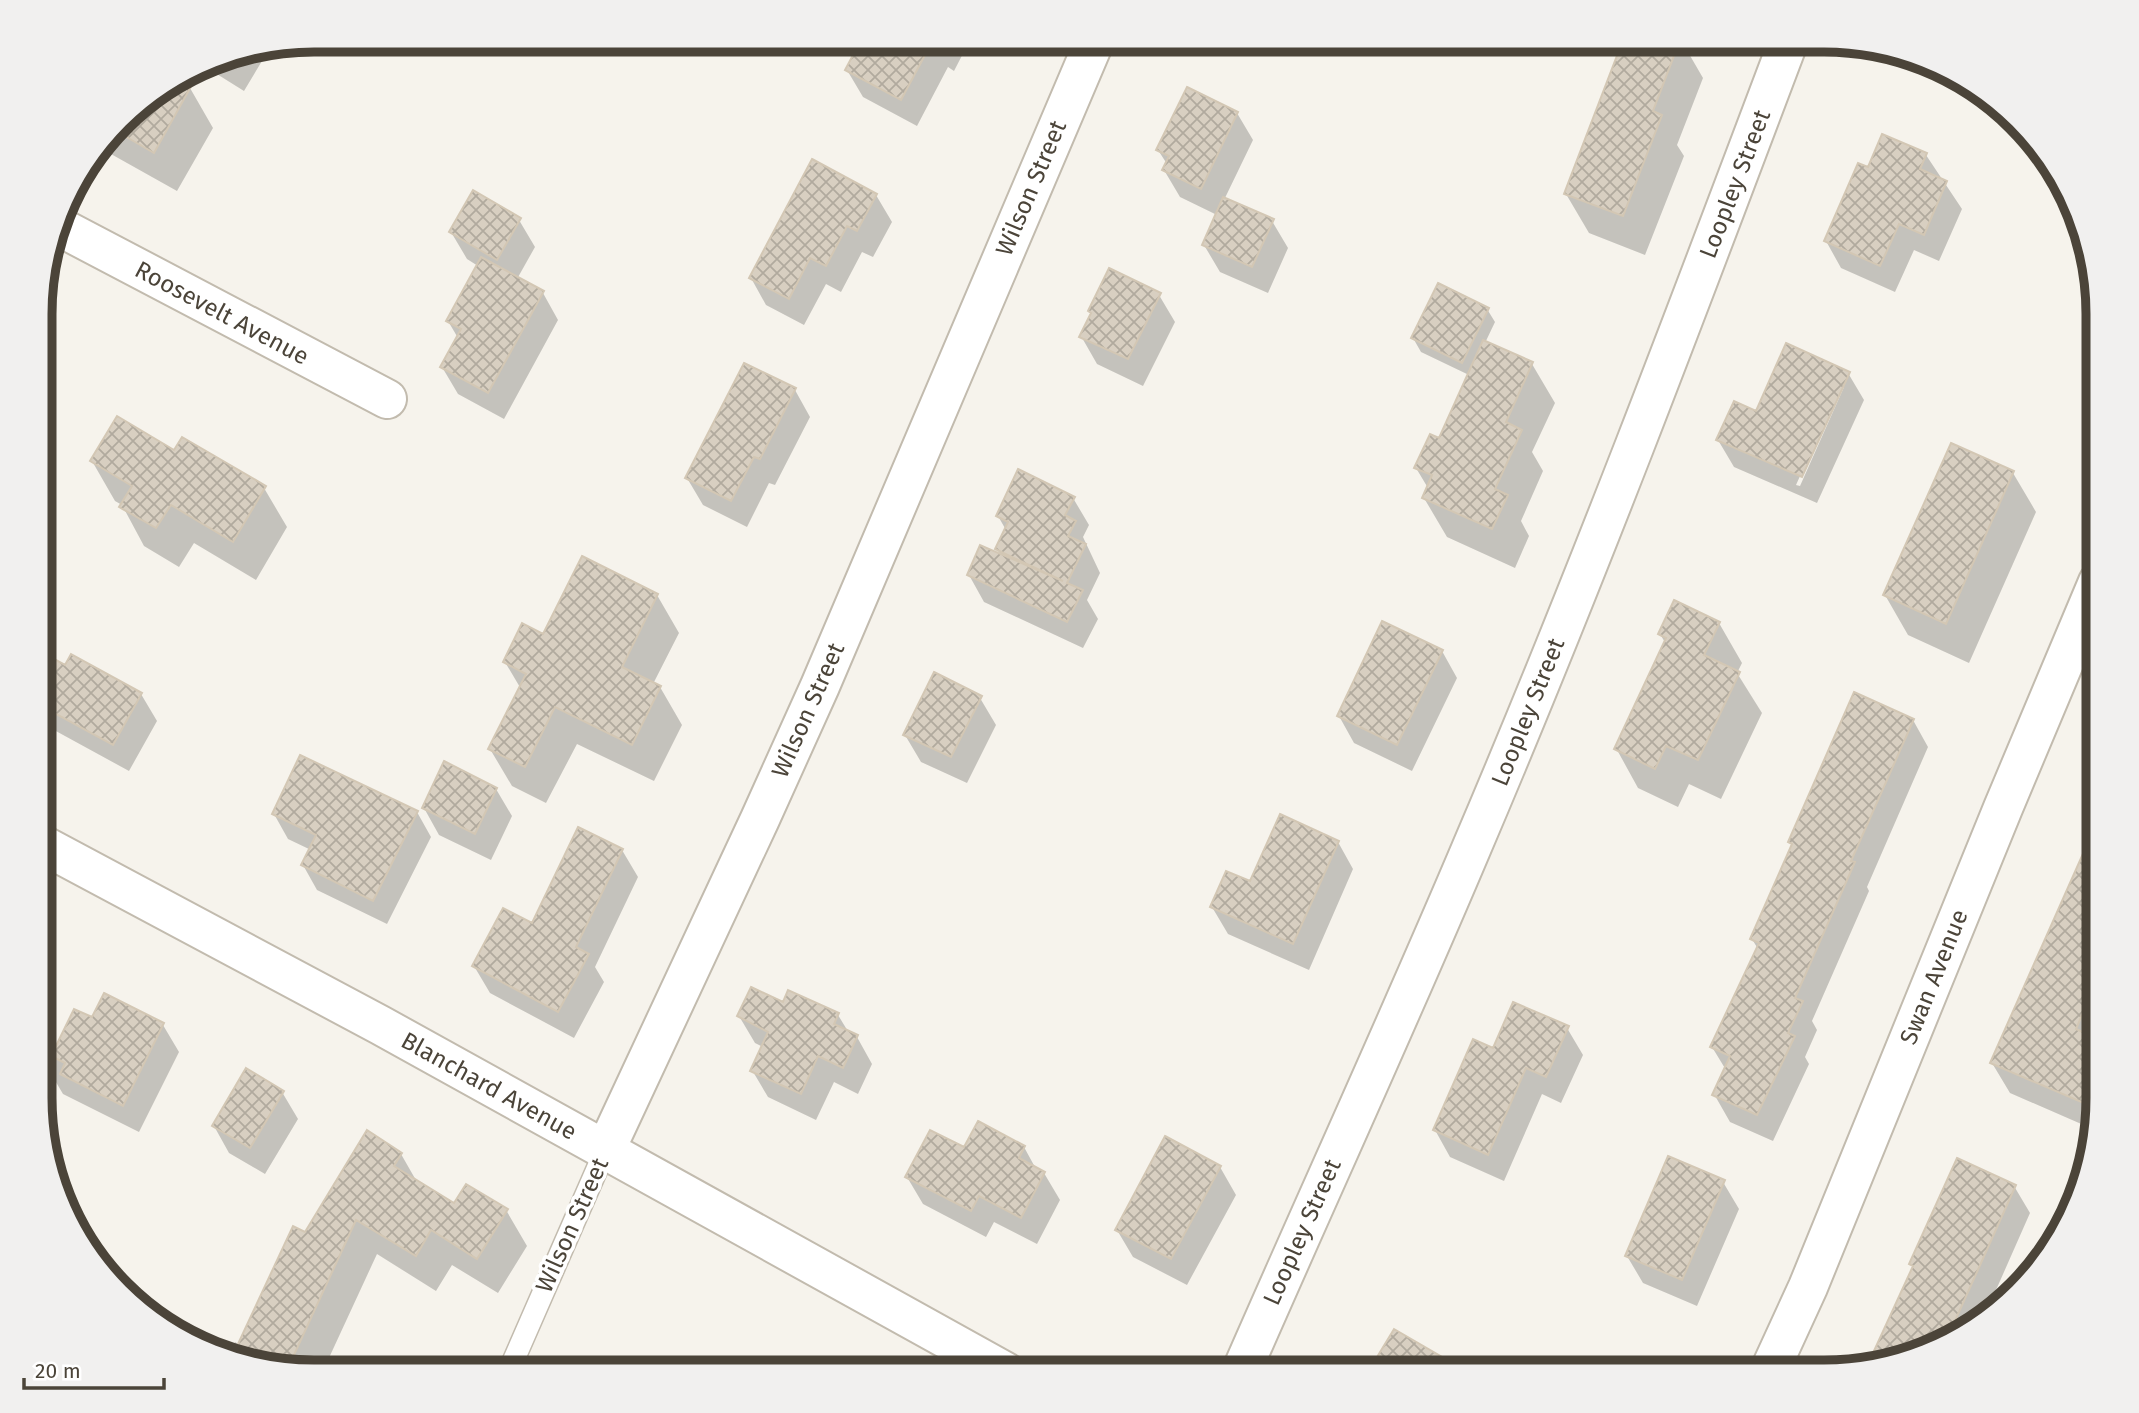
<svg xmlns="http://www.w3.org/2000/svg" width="2139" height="1413" font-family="'Fira Sans',sans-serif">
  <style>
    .shadow { fill: #0003; fill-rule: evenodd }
    .building { fill: url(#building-cross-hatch); stroke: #d3c7b4; stroke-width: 2 }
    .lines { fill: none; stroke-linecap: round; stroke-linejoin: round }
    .service-casing { stroke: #c2bbae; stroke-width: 24 }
    .minor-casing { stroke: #c2bbae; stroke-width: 42 }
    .service { stroke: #fff; stroke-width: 21 }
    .minor { stroke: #fff; stroke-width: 38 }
    .labels { text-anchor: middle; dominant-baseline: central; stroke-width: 7; stroke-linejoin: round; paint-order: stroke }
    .street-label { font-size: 24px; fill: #4b4439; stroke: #fff }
    .rim { fill: none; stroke: #4b4439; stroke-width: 9 }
  </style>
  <defs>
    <pattern id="building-cross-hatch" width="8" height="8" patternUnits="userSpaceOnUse" patternTransform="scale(1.75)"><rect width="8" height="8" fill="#d8cfc1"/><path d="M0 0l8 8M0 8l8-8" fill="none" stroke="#b1aa9e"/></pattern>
  </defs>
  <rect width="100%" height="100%" fill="#f6f3ec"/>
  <path class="shadow" d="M 863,40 L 970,40 L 954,71 L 948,67 L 917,126 L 863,97 L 847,70 Z
    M 1625,40 L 1681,40 L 1703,78 L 1677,145 L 1684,156 L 1645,255 L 1589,233 L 1566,194 Z
    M 262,51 L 265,56 L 244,91 L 212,71 L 207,63 Z
    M 190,88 L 213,128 L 177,191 L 102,149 L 133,108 Z
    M 1237,113 L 1253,140 L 1224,200 L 1272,221 L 1288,248 L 1268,293 L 1220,272 L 1204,245 L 1217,215 L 1180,197 L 1164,170 L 1167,164 L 1158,150 Z
    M 1926,155 L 1962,209 L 1939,261 L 1914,250 L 1895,292 L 1841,268 L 1826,241 L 1869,169 Z
    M 876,195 L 892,222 L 873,257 L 862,252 L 841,292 L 826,284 L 804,325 L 766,305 L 751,278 Z
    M 519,220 L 535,247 L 517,279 L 543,293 L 558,320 L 504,419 L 458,394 L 442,367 L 458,338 L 448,321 L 478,266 L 467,259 L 451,232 Z
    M 1159,295 L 1175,322 L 1143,386 L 1097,364 L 1081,336 Z
    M 1487,309 L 1495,322 L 1485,343 L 1532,364 L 1555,403 L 1532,452 L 1543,471 L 1521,521 L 1529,536 L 1515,568 L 1447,537 L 1424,498 L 1428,488 L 1416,468 L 1440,440 L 1469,375 L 1421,352 L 1413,338 Z
    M 1848,373 L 1864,400 L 1817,503 L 1734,467 L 1718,440 L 1757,413 ZM 1840,387 L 1844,387 L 1800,486 L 1796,485 Z
    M 795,390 L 810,417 L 775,485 L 769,483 L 747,527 L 703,505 L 687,478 Z
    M 175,452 L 264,488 L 287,527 L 256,580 L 194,543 L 179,567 L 144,546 L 122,505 L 115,501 L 92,461 Z
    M 2013,473 L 2036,512 L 1969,663 L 1908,635 L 1885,595 Z
    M 1073,498 L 1089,525 L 1083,537 L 1100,573 L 1087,600 L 1098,619 L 1083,648 L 984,602 L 969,575 L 1002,557 L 997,549 L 1006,530 L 998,516 Z
    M 657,595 L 679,633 L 653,684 L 660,687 L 682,725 L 654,781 L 577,744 L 546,803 L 512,786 L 490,749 L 521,689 L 505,662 L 544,636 Z
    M 1719,623 L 1742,663 L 1737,673 L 1762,713 L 1721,799 L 1689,784 L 1678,807 L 1638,788 L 1616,748 L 1666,644 L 1660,634 Z
    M 1442,651 L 1457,678 L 1412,771 L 1354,743 L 1339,716 Z
    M 43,655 L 66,668 L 141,694 L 157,721 L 129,771 L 43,724 Z
    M 980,698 L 996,725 L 967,783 L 921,762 L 905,735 Z
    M 1913,720 L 1928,747 L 1867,887 L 1869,891 L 1812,1021 L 1817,1030 L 1805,1057 L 1809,1064 L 1773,1141 L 1730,1122 L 1714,1094 L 1726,1070 L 1712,1047 L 1758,949 L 1752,939 L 1793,848 L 1790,842 Z
    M 496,789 L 512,816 L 491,860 L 439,835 L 424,808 Z
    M 417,812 L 431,837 L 387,924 L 317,890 L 303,865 L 311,850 L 288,839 L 274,814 Z
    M 2098,822 L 2098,1116 L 2095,1130 L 2010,1093 L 1992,1063 Z
    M 1338,842 L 1353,869 L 1309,970 L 1228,934 L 1212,907 L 1250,883 Z
    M 622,850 L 638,877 L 595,967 L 604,982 L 574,1038 L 490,993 L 474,966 L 533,926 Z
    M 784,1004 L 838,1015 L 849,1033 L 857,1037 L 872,1064 L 858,1094 L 834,1082 L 816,1120 L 768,1097 L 752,1070 L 763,1047 L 755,1043 L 739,1016 Z
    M 75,1011 L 92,1019 L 163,1025 L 179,1052 L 139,1132 L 63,1094 L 47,1067 Z
    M 1567,1028 L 1583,1055 L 1561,1103 L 1542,1094 L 1504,1181 L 1450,1157 L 1435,1130 L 1494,1051 Z
    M 282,1092 L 298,1119 L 265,1174 L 229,1153 L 214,1126 Z
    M 1024,1147 L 1036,1169 L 1044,1173 L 1060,1200 L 1037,1244 L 994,1222 L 986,1237 L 923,1204 L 907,1177 L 965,1150 Z
    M 401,1154 L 417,1182 L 455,1206 L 506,1210 L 527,1246 L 498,1293 L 452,1265 L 436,1291 L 377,1254 L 322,1373 L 227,1359 L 235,1342 L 240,1345 L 305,1234 Z
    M 1220,1167 L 1236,1195 L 1187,1285 L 1133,1257 L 1117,1230 Z
    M 1723,1182 L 1739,1209 L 1697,1306 L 1643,1283 L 1627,1256 Z
    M 2014,1186 L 2030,1213 L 1985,1315 L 1961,1336 L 1872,1363 L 1914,1269 L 1911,1264 Z
    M 1395,1332 L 1442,1359 L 1450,1372 L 1370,1372 Z"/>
  <path class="building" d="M 861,40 L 933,40 L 901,100 L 845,70 Z
    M 1623,40 L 1680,40 L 1653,111 L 1662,115 L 1623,216 L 1564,194 Z
    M 203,65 L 154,153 L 116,131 L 133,108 Z
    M 1187,87 L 1238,112 L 1201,189 L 1162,170 L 1169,156 L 1156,150 Z
    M 1882,134 L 1927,153 L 1920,169 L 1947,181 L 1924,235 L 1899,224 L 1880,266 L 1824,241 L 1858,163 L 1868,167 Z
    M 812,159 L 877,194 L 857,231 L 847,226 L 826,266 L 810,258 L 789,299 L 749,278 Z
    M 473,190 L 521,218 L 497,260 L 449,232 Z
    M 1223,197 L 1274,219 L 1252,267 L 1202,245 Z
    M 481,257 L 544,291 L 488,393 L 440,367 L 461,329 L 446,321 Z
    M 1109,268 L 1161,293 L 1128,359 L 1079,337 L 1091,313 L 1088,311 Z
    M 1438,283 L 1489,308 L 1462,363 L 1411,338 Z
    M 1483,340 L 1533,362 L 1506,422 L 1522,430 L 1495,489 L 1508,495 L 1492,529 L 1422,498 L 1432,475 L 1414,468 L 1430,434 L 1439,438 Z
    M 1786,343 L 1850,372 L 1802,477 L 1716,440 L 1734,401 L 1756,411 Z
    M 744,363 L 796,388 L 760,459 L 754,457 L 731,501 L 685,478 Z
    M 117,416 L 174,450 L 182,437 L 266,486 L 233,542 L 171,505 L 156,528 L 119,507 L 132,486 L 90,461 Z
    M 1951,443 L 2014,471 L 1946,624 L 1883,595 Z
    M 1018,469 L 1075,497 L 1065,515 L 1076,521 L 1068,536 L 1086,544 L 1067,583 L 1083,590 L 1067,622 L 967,575 L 980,545 L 1063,581 L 995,549 L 1008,522 L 996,516 Z
    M 582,556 L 658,594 L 622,667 L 661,686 L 632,745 L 555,707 L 525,767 L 488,749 L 526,674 L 503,662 L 522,623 L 543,634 Z
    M 1674,600 L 1720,622 L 1704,655 L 1740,672 L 1698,760 L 1666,746 L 1655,769 L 1614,749 L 1666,638 L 1658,634 Z
    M 1382,621 L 1443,650 L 1397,745 L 1337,716 Z
    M 43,653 L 65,665 L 71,654 L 142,693 L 113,745 L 43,707 Z
    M 934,672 L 982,696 L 951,757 L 903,735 Z
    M 1854,692 L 1914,719 L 1851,861 L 1855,862 L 1795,998 L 1803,1001 L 1788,1033 L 1795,1036 L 1757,1115 L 1712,1095 L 1730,1056 L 1710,1047 L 1759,943 L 1750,939 L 1792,844 L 1788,842 Z
    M 300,755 L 418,811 L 373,901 L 301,865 L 316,835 L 272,814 Z
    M 444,761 L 497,788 L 475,834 L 422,808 Z
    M 1280,814 L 1339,841 L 1293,944 L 1210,907 L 1226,871 L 1250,881 Z
    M 2098,820 L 2098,978 L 2076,1029 L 2098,1039 L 2098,1074 L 2086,1104 L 1990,1063 Z
    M 578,827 L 623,849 L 576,947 L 589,954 L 558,1012 L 472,966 L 503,908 L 532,923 Z
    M 751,987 L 783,1002 L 788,990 L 839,1013 L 834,1024 L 858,1035 L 843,1068 L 818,1056 L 801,1094 L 750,1071 L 768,1032 L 737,1016 Z
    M 104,993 L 164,1023 L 123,1106 L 60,1074 L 65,1063 L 51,1056 L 74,1009 L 92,1017 Z
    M 1513,1002 L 1569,1026 L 1546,1077 L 1526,1068 L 1488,1155 L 1433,1130 L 1473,1039 L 1493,1048 Z
    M 246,1068 L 284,1091 L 250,1148 L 212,1126 Z
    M 978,1121 L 1025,1146 L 1019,1158 L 1045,1172 L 1021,1218 L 979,1196 L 971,1211 L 905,1177 L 930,1130 L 964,1147 Z
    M 367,1130 L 402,1153 L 394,1166 L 454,1203 L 466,1184 L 508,1209 L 477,1259 L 431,1230 L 416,1256 L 356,1220 L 288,1368 L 231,1359 L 293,1226 L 305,1232 Z
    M 1165,1136 L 1221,1166 L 1171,1259 L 1115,1230 Z
    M 1668,1156 L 1725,1180 L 1682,1280 L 1625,1256 Z
    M 1957,1158 L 2016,1185 L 1946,1341 L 1868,1364 L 1913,1266 L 1909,1264 Z
    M 1394,1329 L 1468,1372 L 1368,1372 Z"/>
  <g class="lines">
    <g class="service-casing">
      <path id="service" d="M 508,1373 L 605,1151"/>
    </g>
    <g class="minor-casing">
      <path id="minor" d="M 58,226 L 387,399
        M 43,845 L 380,1025 L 1006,1372
        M 605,1151 L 760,819 L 820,686 L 1095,40
        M 1241,1372 C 1317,1198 1397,1024 1471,849 C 1585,582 1687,311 1789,40
        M 1769,1372 L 1808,1287 L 2003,808 L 2098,582"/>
    </g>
    <use href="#service" class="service"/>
    <use href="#minor" class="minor"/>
  </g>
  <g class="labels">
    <g class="street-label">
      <text transform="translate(1735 184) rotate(-69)">Loopley Street</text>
      <text transform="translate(1031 188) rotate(-67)">Wilson Street</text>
      <text transform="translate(222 313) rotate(28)">Roosevelt Avenue</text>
      <text transform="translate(808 710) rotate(-66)">Wilson Street</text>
      <text transform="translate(1528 712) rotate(-68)">Loopley Street</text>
      <text transform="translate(1934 977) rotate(-68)">Swan Avenue</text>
      <text transform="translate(489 1086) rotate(29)">Blanchard Avenue</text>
      <text transform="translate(572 1225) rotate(-66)">Wilson Street</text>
      <text transform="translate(1302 1232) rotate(-66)">Loopley Street</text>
    </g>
  </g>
  <path d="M0 0H2139V1413H0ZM314 52H1824A262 262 0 0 1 2086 314V1098A262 262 0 0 1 1824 1360H314A262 262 0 0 1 52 1098V314A262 262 0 0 1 314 52Z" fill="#f1f0ef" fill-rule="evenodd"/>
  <path class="rim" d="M314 52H1824A262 262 0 0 1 2086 314V1098A262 262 0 0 1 1824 1360H314A262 262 0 0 1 52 1098V314A262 262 0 0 1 314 52Z"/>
  <path d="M24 1378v10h140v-10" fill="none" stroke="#4b4439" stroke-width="3.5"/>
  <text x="35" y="1378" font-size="21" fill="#4b4439" stroke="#ffffff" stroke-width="5" paint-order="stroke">20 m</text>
</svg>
